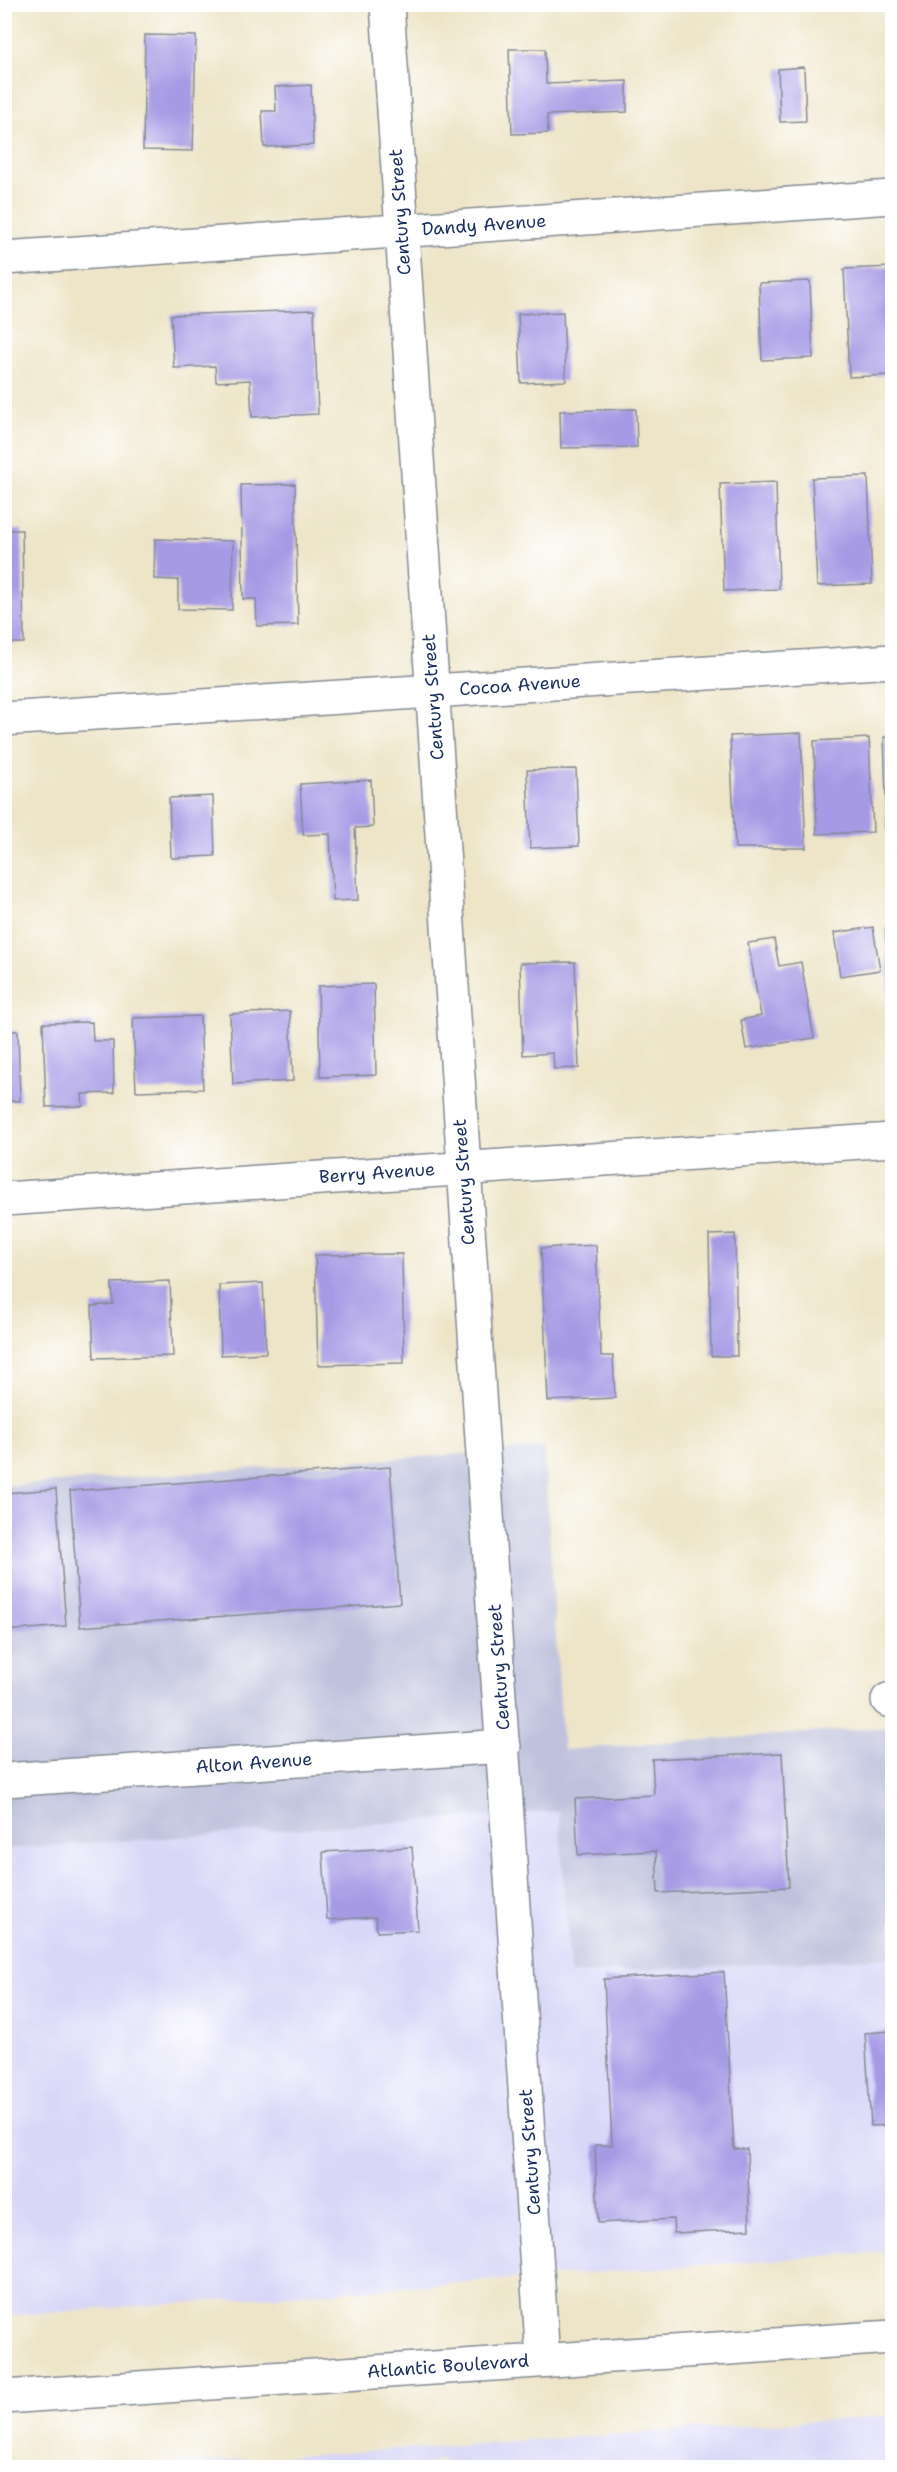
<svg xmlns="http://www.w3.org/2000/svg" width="897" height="2472" font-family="'Shantell Sans',sans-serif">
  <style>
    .built { fill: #d8d7f8 }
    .industrial { fill: #bfc2dd }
    .building { fill: #a69ae5 }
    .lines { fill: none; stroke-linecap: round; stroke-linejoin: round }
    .minor-casing { stroke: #848a93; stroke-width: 36 }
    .major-casing { stroke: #848a93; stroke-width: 36 }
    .minor { stroke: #fff; stroke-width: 33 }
    .major { stroke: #fff; stroke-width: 33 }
    .labels { text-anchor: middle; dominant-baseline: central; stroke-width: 6; stroke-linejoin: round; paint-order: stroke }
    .street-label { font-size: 18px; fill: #1b2f5e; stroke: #fff }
  </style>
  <rect width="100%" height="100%" fill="#fff"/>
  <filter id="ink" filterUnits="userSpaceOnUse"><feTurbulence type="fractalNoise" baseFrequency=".0167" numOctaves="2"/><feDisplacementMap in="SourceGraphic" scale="12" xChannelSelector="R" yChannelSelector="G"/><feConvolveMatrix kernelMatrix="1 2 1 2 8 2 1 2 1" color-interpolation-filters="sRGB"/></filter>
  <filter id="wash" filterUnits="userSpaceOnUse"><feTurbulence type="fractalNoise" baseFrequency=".008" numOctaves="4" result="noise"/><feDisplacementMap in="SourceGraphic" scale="24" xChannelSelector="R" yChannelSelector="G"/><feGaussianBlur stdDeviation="1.35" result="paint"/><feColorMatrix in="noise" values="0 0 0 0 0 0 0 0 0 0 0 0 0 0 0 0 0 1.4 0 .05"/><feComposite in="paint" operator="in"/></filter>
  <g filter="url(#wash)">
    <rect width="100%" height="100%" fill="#eee5c8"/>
    <path class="built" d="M 559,1811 L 570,1974 L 892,1957 L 892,2251 L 5,2316 L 5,1849 Z
      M 892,2416 L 892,2467 L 468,2468 L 437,2460 L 419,2468 L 129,2467 Z"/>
    <path class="industrial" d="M 544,1448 L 563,1750 L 892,1727 L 892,1957 L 570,1974 L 559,1811 L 5,1849 L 5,1486 Z"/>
    <g id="blocks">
      <path class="building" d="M 145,35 L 196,36 L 193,151 L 143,150 Z
        M 509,49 L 545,49 L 546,84 L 627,81 L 627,112 L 547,115 L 548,133 L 512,134 Z
        M 804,67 L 806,121 L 780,122 L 778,69 Z
        M 311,85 L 313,145 L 264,147 L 262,111 L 276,111 L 275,87 Z
        M 892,267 L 892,375 L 849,377 L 844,269 Z
        M 810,281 L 813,358 L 762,360 L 759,283 Z
        M 314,310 L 318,414 L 252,417 L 250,380 L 216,382 L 215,366 L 174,368 L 171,315 Z
        M 563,312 L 566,381 L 521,383 L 518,314 Z
        M 636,409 L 637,447 L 561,448 L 560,411 Z
        M 868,476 L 872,584 L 817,586 L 812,478 Z
        M 776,482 L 779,589 L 724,591 L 720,484 Z
        M 295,484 L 298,625 L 257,626 L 256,599 L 243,599 L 241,485 Z
        M 4,530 L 22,530 L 24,643 L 4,643 Z
        M 155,539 L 233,541 L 232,610 L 178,609 L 178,580 L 154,579 Z
        M 801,733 L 806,848 L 735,848 L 730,736 Z
        M 884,737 L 892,737 L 892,829 L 887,829 Z
        M 869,738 L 873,832 L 817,834 L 814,741 Z
        M 576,769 L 579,846 L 530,848 L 527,770 Z
        M 371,780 L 373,827 L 355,828 L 358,900 L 333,901 L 330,834 L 303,835 L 300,784 Z
        M 213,796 L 215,856 L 171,858 L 169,798 Z
        M 873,927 L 880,970 L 840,976 L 834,933 Z
        M 886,928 L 892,928 L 892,1023 L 890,1023 Z
        M 774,939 L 779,966 L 801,962 L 814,1038 L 746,1049 L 741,1020 L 761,1016 L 748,943 Z
        M 575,962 L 579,1068 L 554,1069 L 553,1053 L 523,1055 L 520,963 Z
        M 374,984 L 376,1075 L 320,1077 L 318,986 Z
        M 290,1011 L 293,1081 L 233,1084 L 230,1014 Z
        M 200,1016 L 203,1089 L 136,1091 L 133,1018 Z
        M 92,1022 L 93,1041 L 113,1041 L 114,1093 L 82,1094 L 83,1106 L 46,1107 L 43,1023 Z
        M 4,1031 L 18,1031 L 20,1101 L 4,1101 Z
        M 735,1234 L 737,1356 L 711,1356 L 709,1235 Z
        M 596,1245 L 601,1356 L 613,1356 L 615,1398 L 548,1401 L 541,1248 Z
        M 402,1254 L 404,1363 L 318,1365 L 315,1255 Z
        M 170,1281 L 173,1356 L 94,1358 L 92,1306 L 113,1304 L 112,1283 Z
        M 263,1283 L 266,1353 L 221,1355 L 219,1285 Z
        M 390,1467 L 400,1603 L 80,1627 L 70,1491 Z
        M 56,1489 L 66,1626 L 4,1631 L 4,1493 Z
        M 782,1753 L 789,1887 L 658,1893 L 656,1851 L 578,1855 L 575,1799 L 654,1795 L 652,1759 Z
        M 412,1847 L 418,1930 L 377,1932 L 376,1917 L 327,1920 L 323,1852 Z
        M 724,1972 L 734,2149 L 747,2149 L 750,2229 L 674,2233 L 673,2219 L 598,2223 L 595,2145 L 612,2145 L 604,1979 Z
        M 892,2031 L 892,2125 L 871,2126 L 865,2033 Z"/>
    </g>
  </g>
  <g filter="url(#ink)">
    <use href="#blocks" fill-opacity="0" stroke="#848a93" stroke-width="1.5"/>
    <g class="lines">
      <g class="minor-casing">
        <path id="minor" d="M 387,4 C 436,790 494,1574 543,2360
          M 4,258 L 892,197
          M 4,719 L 892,661
          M 4,1199 L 892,1140
          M 888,1700 L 892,1700
          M 4,1780 L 504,1746"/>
      </g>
      <g class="major-casing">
        <path id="major" d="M 4,2397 L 892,2337"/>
      </g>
      <use href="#minor" class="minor"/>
      <use href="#major" class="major"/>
    </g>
  </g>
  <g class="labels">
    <g class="street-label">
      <text transform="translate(400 212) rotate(-94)">Century Street</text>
      <text transform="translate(484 225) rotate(-4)">Dandy Avenue</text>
      <text transform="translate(520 685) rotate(-4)">Cocoa Avenue</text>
      <text transform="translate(433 697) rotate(-94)">Century Street</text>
      <text transform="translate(377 1173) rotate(-4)">Berry Avenue</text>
      <text transform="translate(464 1182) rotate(-94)">Century Street</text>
      <text transform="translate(499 1667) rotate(-94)">Century Street</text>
      <text transform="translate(254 1763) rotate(-4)">Alton Avenue</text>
      <text transform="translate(530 2152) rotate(-94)">Century Street</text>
      <text transform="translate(448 2366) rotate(-4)">Atlantic Boulevard</text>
    </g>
  </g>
  <rect width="897" height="2472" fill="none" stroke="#fff" stroke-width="24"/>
</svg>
